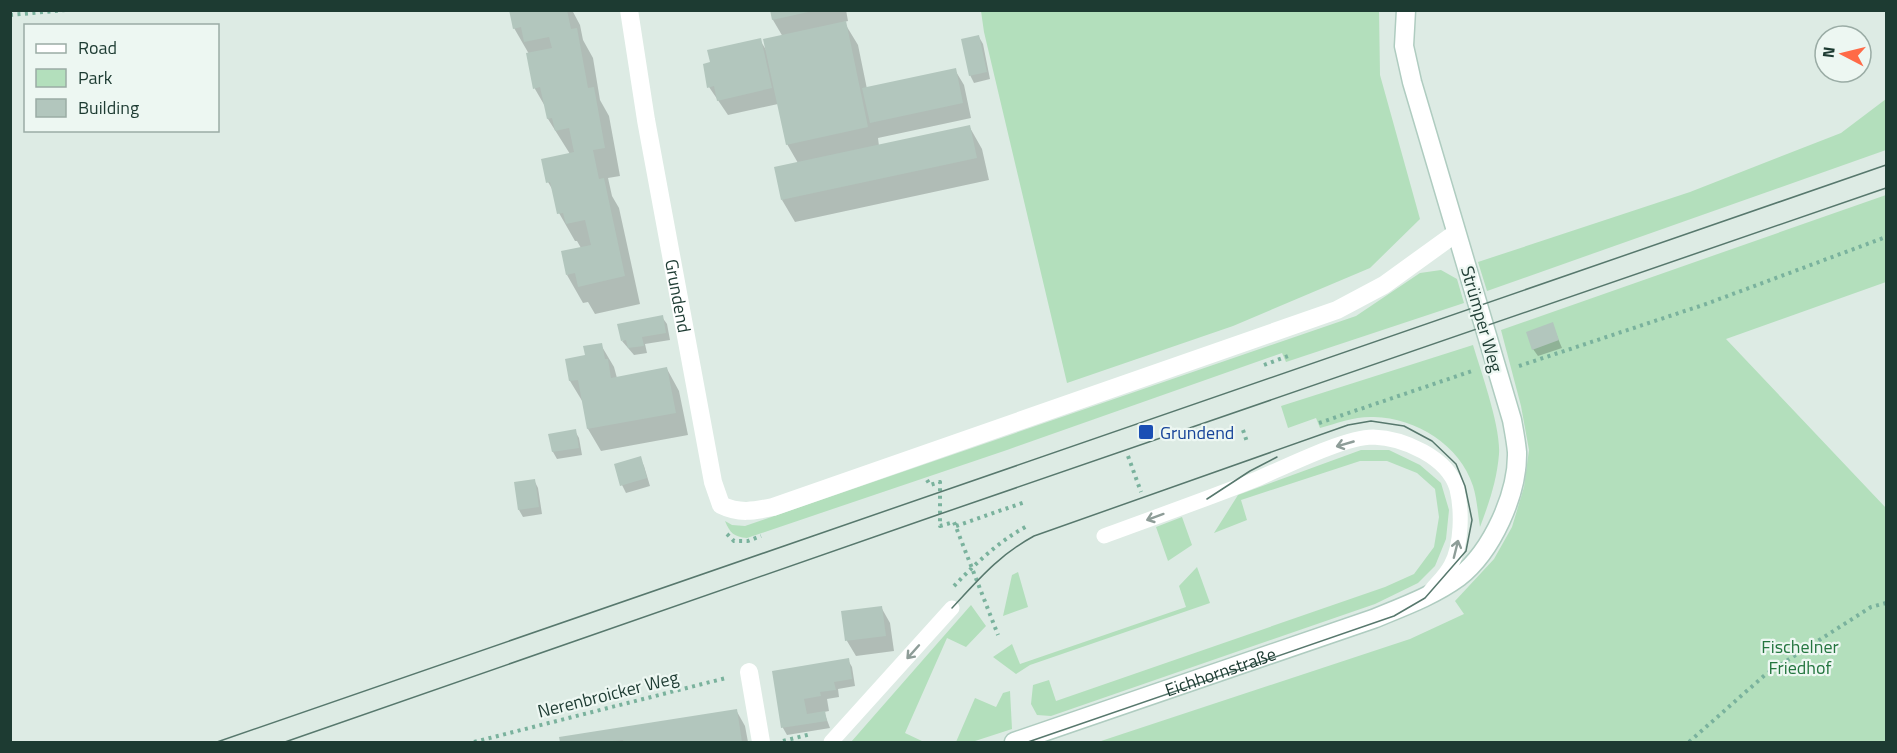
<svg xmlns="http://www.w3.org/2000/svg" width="1897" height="753" font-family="'Titillium Web',sans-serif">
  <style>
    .green { fill: #b3dfbc }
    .shadow { fill: #0003 }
    .building { fill: #b2c6bd }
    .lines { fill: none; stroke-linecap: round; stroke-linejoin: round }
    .secondary-casing { stroke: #afccc0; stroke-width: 21 }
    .path { stroke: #7ab29d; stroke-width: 4; stroke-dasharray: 3 4.5; stroke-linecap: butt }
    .lane { stroke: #fff; stroke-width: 15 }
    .street { stroke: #fff; stroke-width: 18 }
    .secondary { stroke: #fff; stroke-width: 18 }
    .tram { stroke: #57786d; stroke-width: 1.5 }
    .oneway { stroke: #8e9d98 }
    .transit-dot { fill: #1a4fb4; stroke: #edf7f2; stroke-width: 2 }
    .labels { text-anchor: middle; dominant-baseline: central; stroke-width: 4.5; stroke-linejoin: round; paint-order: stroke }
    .street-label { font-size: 18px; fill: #1d3b32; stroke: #edf7f2 }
    .transit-label { font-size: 18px; fill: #164399; stroke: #edf7f2; text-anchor: start }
    .park-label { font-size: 18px; fill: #24763f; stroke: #edf7f2 }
  </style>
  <rect width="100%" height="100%" fill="#ddebe4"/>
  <path class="green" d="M 981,11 L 1379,11 L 1380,75 L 1420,219 L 1370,268 L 1233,326 L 1067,383 L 984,32 Z
    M 1886,99 L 1886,150 L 1487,291 L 1478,262 L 1690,192 L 1841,133 Z
    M 1886,195 L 1886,282 L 1726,339 L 1886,508 L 1886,742 L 1098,742 L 1410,639 L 1464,614 L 1455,601 L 1494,559 L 1512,527 L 1524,487 L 1529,450 L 1521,406 L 1501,330 Z
    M 1441,270 L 1457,279 L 1464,303 L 1286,362 L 1282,353 L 1007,450 L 747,538 C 734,537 730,533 725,521 L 732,525 L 745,526 L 1356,316 L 1420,273 Z
    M 1473,345 C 1481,372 1501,427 1499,454 C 1497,480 1489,503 1480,527 C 1478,514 1477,499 1473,486 C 1460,445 1416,418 1374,417 C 1356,416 1337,423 1320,428 L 1316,418 L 1288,428 L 1281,406 Z
    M 1361,450 L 1389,450 L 1420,465 L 1441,483 L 1449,510 L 1446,539 L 1435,566 L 1418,583 L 1375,604 L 1051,716 L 1037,715 L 1031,704 L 1033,685 L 1049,680 L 1056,701 L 1385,587 L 1414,574 L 1434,547 L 1439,517 L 1435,489 L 1417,473 L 1387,461 L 1360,461 L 1241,500 L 1247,520 L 1214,533 L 1238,495 Z
    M 1182,517 L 1192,545 L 1168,561 L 1156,527 Z
    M 1197,567 L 1210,603 L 1030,665 L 1016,674 L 993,657 L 1012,644 L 1020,664 L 1186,607 L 1179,586 Z
    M 1018,572 L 1028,607 L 1003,616 L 1012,575 Z
    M 971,605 L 986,626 L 966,647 L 947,638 L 905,733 L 924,742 L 851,742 Z
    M 1010,691 L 1012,729 L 972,742 L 956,742 L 975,698 L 996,707 L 1003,693 Z"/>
  <path class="shadow" d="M 511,10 L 572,10 L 580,25 L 583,40 L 593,58 L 600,100 L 609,116 L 620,176 L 608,178 L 612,196 L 619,208 L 640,304 L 595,314 L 588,302 L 583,303 L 567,275 L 581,248 L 577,241 L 575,241 L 559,213 L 555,194 L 548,182 L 570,154 L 548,119 L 546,108 L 535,89 L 527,55 L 529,54 L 514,28 Z
    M 771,10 L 846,10 L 848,21 L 844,22 L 858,45 L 867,89 L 955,70 L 964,85 L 971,118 L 878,138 L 879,146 L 969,126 L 982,149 L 989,180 L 795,222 L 782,200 L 798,163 L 787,144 L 778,104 L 728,115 L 709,87 L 760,40 L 766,50 L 783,37 L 773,20 Z
    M 979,37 L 983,44 L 990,79 L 974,83 L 970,75 Z
    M 662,317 L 667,324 L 670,340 L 645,344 L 647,353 L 634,355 L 622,341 Z
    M 1552,324 L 1562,348 L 1538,356 L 1533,349 Z
    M 601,345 L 614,367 L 617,378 L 667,369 L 679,391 L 688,435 L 601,451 L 588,429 L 584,404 L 570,381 L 566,360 L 587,356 Z
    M 575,431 L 579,438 L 582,455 L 557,459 L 553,452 L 550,435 Z
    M 640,458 L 644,466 L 650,486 L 626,493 L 622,485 Z
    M 534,480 L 538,488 L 542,514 L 523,517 L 519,510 Z
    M 881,607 L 890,623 L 894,651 L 856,656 L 847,641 L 843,613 Z
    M 848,660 L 852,667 L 855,686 L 838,689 L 839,697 L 827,699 L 829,711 L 824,712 L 830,728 L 787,735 L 783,728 L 774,672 Z
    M 736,710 L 745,726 L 748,742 L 562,742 L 561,738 Z"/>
  <path class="building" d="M 509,10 L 567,10 L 571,29 L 577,28 L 588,88 L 594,87 L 605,148 L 593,150 L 599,179 L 604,178 L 625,276 L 578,287 L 575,273 L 566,275 L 561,251 L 591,245 L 585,220 L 566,224 L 563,213 L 557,214 L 550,182 L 546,183 L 541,159 L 574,152 L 569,128 L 555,131 L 552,118 L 547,119 L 540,87 L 533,89 L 526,53 L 552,48 L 549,37 L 524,42 L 521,27 L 513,29 Z
    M 770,10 L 812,10 L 813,11 L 772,20 Z
    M 846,21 L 868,127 L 786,145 L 763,39 Z
    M 979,35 L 987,72 L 969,76 L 961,39 Z
    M 761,38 L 772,88 L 717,101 L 714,86 L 707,88 L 703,64 L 710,62 L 707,50 Z
    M 956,68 L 963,103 L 870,123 L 862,88 Z
    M 970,125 L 977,158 L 781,200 L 774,167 Z
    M 663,315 L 666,333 L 642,337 L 644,346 L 628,348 L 626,340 L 621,341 L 617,324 Z
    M 1553,322 L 1559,340 L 1532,350 L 1526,332 Z
    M 602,343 L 605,359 L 608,359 L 611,378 L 667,367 L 676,413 L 587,429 L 578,380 L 569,381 L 565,359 L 585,355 L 583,346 Z
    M 576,429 L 579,448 L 552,452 L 548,434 Z
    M 641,456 L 647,478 L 620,486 L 614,464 Z
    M 535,479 L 539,507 L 518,510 L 514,482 Z
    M 882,606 L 886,636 L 845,641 L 841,611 Z
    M 849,658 L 852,679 L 834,682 L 836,690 L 820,692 L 821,696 L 804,699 L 807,714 L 825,711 L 827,721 L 781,728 L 772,671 Z
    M 737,709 L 742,742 L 624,742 L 623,740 L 604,742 L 560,742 L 559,737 Z"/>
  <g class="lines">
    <g class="secondary-casing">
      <g id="secondary">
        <path id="s2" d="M 1014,742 L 1373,619 C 1402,607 1433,596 1459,577 C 1492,551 1518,494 1517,452 C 1516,441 1514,431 1512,420 L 1412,82 L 1404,46 L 1406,10"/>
      </g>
    </g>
    <path class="path" d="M 10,15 L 66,10
      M 1264,365 L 1288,356 L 1287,353
      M 1519,366 L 1706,304 L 1886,237
      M 1319,423 L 1472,371
      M 1243,430 L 1247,442
      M 1128,456 L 1141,492
      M 927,480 L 930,485 L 940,482 L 940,526 L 954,522 L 998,635
      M 956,526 L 1025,502
      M 727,534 L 734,541 L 748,541 L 761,536
      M 954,586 C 976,563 998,542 1027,526
      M 783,741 L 811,734
      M 474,742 L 726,678
      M 1689,742 L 1766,674 L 1871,607 L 1886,603"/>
    <path class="lane" d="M 1104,536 C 1155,517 1207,499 1257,479 C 1285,467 1345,437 1373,437 C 1403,438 1448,457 1457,489 C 1462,510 1462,545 1451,565 C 1446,575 1436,584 1429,593
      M 831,742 L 952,608"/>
    <g class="street">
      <path id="s1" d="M 629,10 L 646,120 L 713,482 L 721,505 C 739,514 754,511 773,507 L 1337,310 L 1384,285 L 1456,233"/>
      <path d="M 749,672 L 761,742"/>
    </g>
    <use href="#secondary" class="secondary"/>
    <path class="tram" d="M 1207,499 L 1250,471 L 1277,457
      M 952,608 C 979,579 999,555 1034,536 L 1348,425 L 1371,421 L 1404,426 L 1432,441 L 1456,464 L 1465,486 L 1472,520 L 1466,551 L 1425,598 L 1394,616 L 1028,742
      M 217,742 L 1886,165
      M 285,742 L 940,514 L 1886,188"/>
  </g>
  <defs><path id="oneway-shaft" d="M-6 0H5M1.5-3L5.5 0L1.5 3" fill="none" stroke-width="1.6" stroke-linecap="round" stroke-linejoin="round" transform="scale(1.5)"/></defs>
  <g class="oneway">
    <use href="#oneway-shaft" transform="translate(1345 444) rotate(164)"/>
    <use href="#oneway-shaft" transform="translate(1155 517) rotate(160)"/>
    <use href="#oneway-shaft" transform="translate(1456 549) rotate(-76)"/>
    <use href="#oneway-shaft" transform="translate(913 652) rotate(132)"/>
  </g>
  <rect class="transit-dot" x="1138" y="424" width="16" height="16" rx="3"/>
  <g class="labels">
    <g class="street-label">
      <text stroke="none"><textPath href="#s1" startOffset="290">Grundend</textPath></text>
      <text transform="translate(1482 319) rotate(74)">Strümper Weg</text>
      <text stroke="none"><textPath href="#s2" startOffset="218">Eichhornstraße</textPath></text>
      <text transform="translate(608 694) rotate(-14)">Nerenbroicker Weg</text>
    </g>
    <g class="transit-label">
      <text x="1160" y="432">Grundend</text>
    </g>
    <g class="park-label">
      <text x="1800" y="646">Fischelner<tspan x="1800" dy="21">Friedhof</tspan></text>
    </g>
  </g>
  <rect width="1897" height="753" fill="none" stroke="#1d3b32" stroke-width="24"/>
  <rect x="24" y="24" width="195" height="108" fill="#edf7f2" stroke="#9aaca5" stroke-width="1.5"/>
  <rect x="36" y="44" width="30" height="9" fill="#ffffff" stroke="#9aaca5" stroke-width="1.5"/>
  <text x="78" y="54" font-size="18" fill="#1d3b32">Road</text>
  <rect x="36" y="69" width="30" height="18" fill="#b3dfbc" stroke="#9aaca5" stroke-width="1.5"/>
  <text x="78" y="84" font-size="18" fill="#1d3b32">Park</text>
  <rect x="36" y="99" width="30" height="18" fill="#b2c6bd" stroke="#9aaca5" stroke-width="1.5"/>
  <text x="78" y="114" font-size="18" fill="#1d3b32">Building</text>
  <g transform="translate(1843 54) rotate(277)"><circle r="28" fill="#edf7f2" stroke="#9aaca5" stroke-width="1.5"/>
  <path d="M0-4.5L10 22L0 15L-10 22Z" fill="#ff6a47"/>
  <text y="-9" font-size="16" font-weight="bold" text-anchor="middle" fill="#1d3b32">N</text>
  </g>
</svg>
